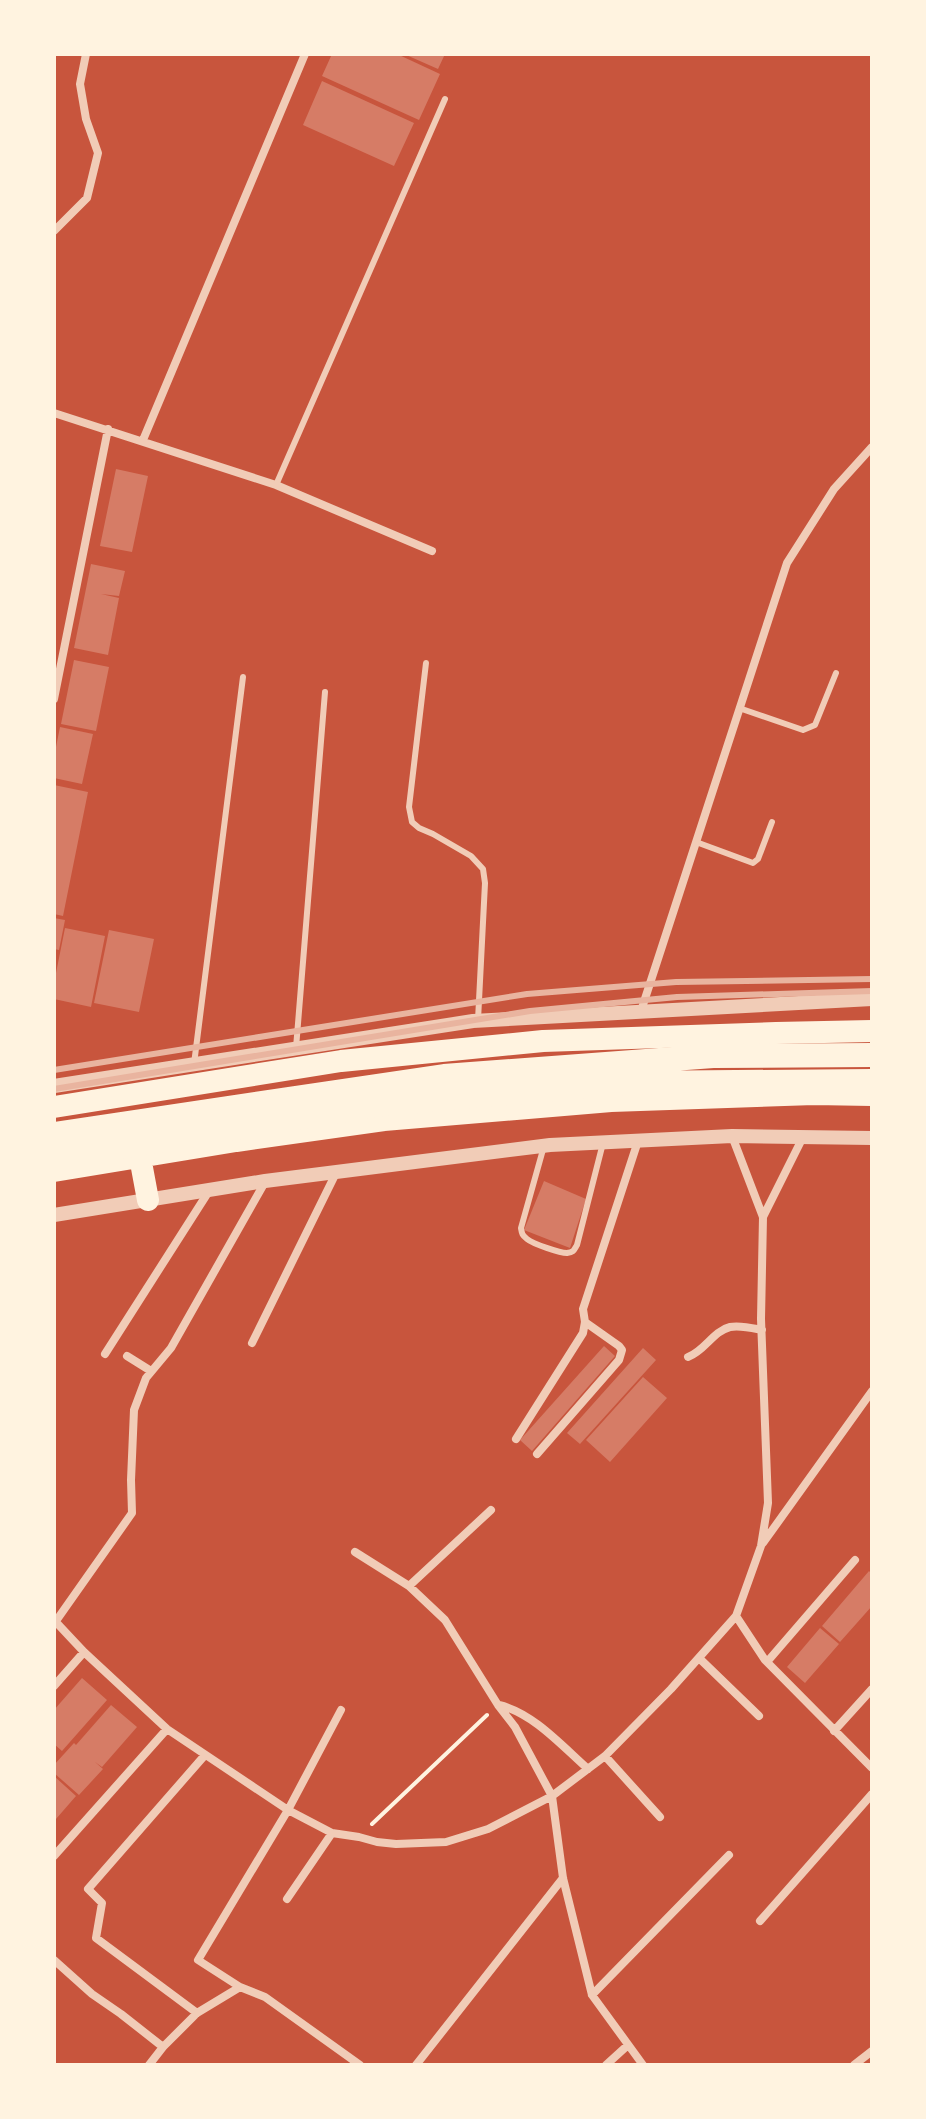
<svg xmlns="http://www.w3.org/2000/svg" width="926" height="2119" font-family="Merriweather,serif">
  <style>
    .building { fill: #d67c66 }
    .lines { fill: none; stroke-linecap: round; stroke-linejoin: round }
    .path { stroke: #fff3e0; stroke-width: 4 }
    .service { stroke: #f1ccb7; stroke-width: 6 }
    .minor { stroke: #f1ccb7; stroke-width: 8 }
    .tertiary { stroke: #f1ccb7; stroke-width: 14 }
    .trunk { stroke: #fff3e0; stroke-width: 22 }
    .motorway { stroke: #fff3e0; stroke-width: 24 }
    .rail { stroke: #e9b49f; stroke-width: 6 }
  </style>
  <rect width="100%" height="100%" fill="#c8553d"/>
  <path class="building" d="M 332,54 L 397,54 L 440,74 L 419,120 L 322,76 Z
    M 404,54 L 445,54 L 438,69 Z
    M 322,81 L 414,123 L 394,166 L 303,125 Z
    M 116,469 L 148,476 L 132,552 L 100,546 Z
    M 91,564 L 125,571 L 119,596 L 101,594 L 119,598 L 108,655 L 74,648 Z
    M 74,660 L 109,667 L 96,731 L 61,724 Z
    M 60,727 L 93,734 L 82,784 L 54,778 L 54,757 Z
    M 54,785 L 88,792 L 63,916 L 54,914 Z
    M 54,918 L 65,920 L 59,950 L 54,949 Z
    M 65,928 L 105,936 L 91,1007 L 54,999 L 54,983 Z
    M 109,930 L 154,939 L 139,1012 L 94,1003 Z
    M 544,1181 L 586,1199 L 570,1248 L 524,1230 Z
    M 604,1346 L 615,1356 L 532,1451 L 520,1440 Z
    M 643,1348 L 656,1360 L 580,1444 L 567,1433 Z
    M 643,1377 L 667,1398 L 610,1462 L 586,1440 Z
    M 869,1571 L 872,1574 L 872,1606 L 840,1642 L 822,1626 Z
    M 820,1628 L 839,1644 L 805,1683 L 787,1667 Z
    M 82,1678 L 107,1700 L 62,1751 L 54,1744 L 54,1710 Z
    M 111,1705 L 137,1727 L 102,1767 L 95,1762 L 103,1769 L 79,1795 L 54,1773 L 54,1765 L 74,1743 L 76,1745 Z
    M 54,1776 L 76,1796 L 56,1819 L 54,1818 Z"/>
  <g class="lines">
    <path class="path" d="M 372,1824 L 487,1715"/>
    <path class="service" d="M 276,485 L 445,99
      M 426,663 L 409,807 L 412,822 L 419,828 L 433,834 L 471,856 L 483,869 L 485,883 L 478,1020
      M 739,708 L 803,730 L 815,725 L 836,673
      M 696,842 L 753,863 L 758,859 L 772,822
      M 296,1048 L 325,692
      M 194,1064 L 243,677
      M 544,1146 L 521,1228 C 522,1234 522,1235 527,1239 C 533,1244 560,1253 567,1253 C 574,1252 574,1250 577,1245 L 603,1143"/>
    <path class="minor" d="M 54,231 L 87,198 L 98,153 L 86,119 L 80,84 L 86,54
      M 54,413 L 276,485 L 432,551
      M 143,440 L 305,54
      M 54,699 L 108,429
      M 641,1011 L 787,563 L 834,489 L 872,447
      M 763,1217 L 803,1137
      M 252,1343 L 336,1173
      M 105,1354 L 209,1191
      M 127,1356 L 151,1371
      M 688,1357 C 705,1351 713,1331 730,1327 C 740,1325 752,1328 762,1330
      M 516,1439 L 583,1333 L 585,1322 L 583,1309 L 638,1141
      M 537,1454 L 619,1360 L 622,1350 L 619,1346 L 585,1322
      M 763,1543 L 872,1391
      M 355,1552 L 409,1586 L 445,1620 L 498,1705 L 515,1727 L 552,1796 L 563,1878 L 592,1995 L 643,2065
      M 409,1586 L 491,1510
      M 736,1616 L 765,1660 L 872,1768
      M 54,1620 L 84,1652 L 167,1729 L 288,1810 L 332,1833 L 359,1837 L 377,1842 L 396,1844 L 446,1842 L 488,1829 L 552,1796 L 605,1756 L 671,1689 L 736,1616 L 761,1546 L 768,1503 L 761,1319 L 763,1217 L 732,1136
      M 56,1621 L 132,1513 L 131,1480 L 134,1410 L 146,1378 L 171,1348 L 265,1182
      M 699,1658 L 759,1716
      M 767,1662 L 855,1560
      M 54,1686 L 84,1652
      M 499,1705 C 533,1713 562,1746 588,1769
      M 834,1731 L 872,1689
      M 605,1756 L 660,1817
      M 54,1856 L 167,1729
      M 287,1899 L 332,1833
      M 760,1921 L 872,1794
      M 54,1960 L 92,1994 L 121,2014 L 163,2047
      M 240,1987 L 265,1997 L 360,2065
      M 592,1995 L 729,1855
      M 197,2013 L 96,1938 L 102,1903 L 88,1889 L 205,1755
      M 149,2065 L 163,2047 L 197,2013 L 240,1987 L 198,1960 L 288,1810 L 341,1710
      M 416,2065 L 563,1878
      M 606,2065 L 628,2045
      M 854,2065 L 872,2051"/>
    <path class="tertiary" d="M 54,1086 L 473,1021 L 872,999
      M 54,1215 L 265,1181 L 550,1145 L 732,1136 L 872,1138"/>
    <path class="trunk" d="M 54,1107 L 341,1061 L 543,1041 L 776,1033 L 872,1031
      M 140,1157 L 148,1200
      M 54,1171 L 236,1141 L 384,1120 L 611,1101 L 814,1094 L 872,1095"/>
    <path class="motorway" d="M 54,1134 L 444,1076 L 713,1056 L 872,1055
      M 54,1158 L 383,1104 L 625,1083 L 872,1081"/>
    <path class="rail" d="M 54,1070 L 527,994 L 676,982 L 872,979
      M 54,1089 L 530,1011 L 677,997 L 872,991"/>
  </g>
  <rect width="926" height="2119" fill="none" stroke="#fff3e0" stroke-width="112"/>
</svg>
